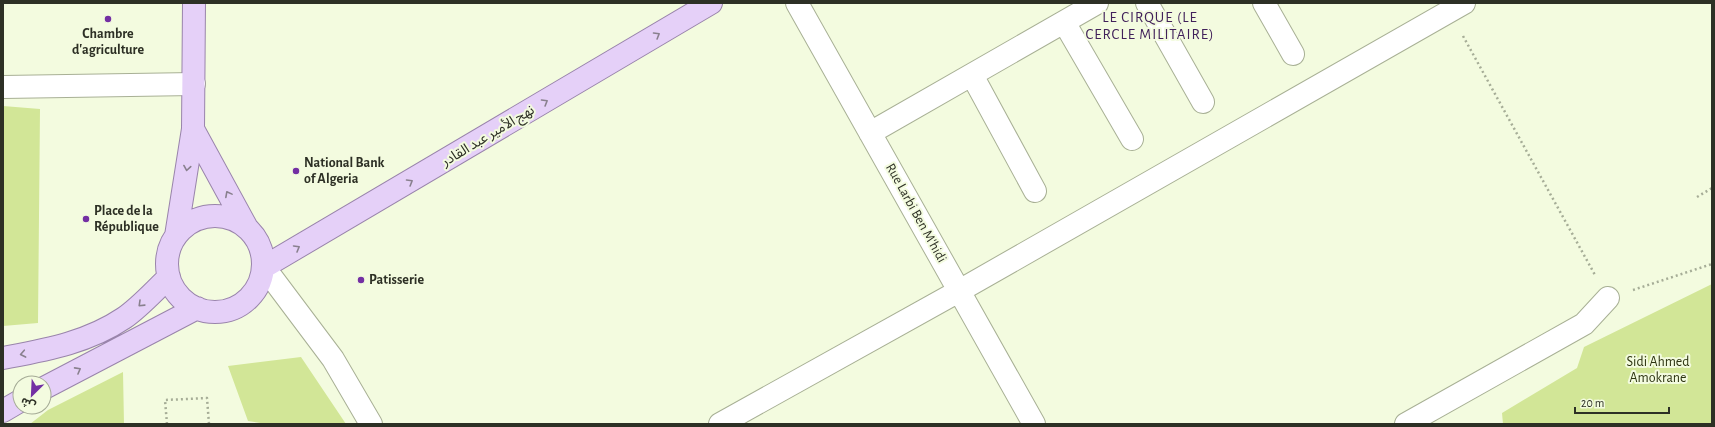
<svg xmlns="http://www.w3.org/2000/svg" width="1715" height="427" font-family="'Alegreya Sans','Noto Sans Arabic',sans-serif">
  <style>
    .green { fill: #d2e697 }
    .lines { fill: none; stroke-linecap: round; stroke-linejoin: round }
    .minor-casing { stroke: #a8b095; stroke-width: 24 }
    .major-casing { stroke: #9984ab; stroke-width: 24 }
    .path { stroke: #a6ad97; stroke-width: 2.5; stroke-dasharray: 2 3; stroke-linecap: butt }
    .minor { stroke: #fff; stroke-width: 22 }
    .major { stroke: #e5d0f8; stroke-width: 22 }
    .oneway { stroke: #89808e }
    .poi-dot { fill: #732fa3; stroke: #f3fbdf; stroke-width: 1.5 }
    .labels { text-anchor: middle; dominant-baseline: central; stroke-width: 4; stroke-linejoin: round; paint-order: stroke }
    .poi-label { font-size: 14px; font-weight: bold; fill: #2d3025; stroke: #f3fbdf; text-anchor: start }
    .street-label { font-size: 14px; fill: #2d3025; stroke: #f3fbdf }
    .park-label { font-size: 14px; fill: #2d3411; stroke: #f3fbdf }
    .neighbourhood-label { font-size: 15px; letter-spacing: 1px; fill: #41215a; stroke: #f3fbdf }
  </style>
  <rect width="100%" height="100%" fill="#f3fbdf"/>
  <path class="green" d="M 3,106 L 40,109 L 38,323 L 3,326 Z
    M 1712,284 L 1712,424 L 1503,424 L 1502,413 L 1577,368 L 1584,347 Z
    M 301,357 L 346,424 L 267,424 L 248,421 L 228,366 Z
    M 123,372 L 124,424 L 30,424 L 48,410 Z"/>
  <g class="lines">
    <g class="minor-casing">
      <path id="minor" d="M 797,3 L 1034,424
        M 1147,3 L 1203,102
        M 1264,3 L 1293,54
        M 1064,22 L 1132,139
        M 972,75 L 1035,191
        M 3,87 L 194,84
        M 870,133 L 1097,3
        M 264,267 L 333,359 L 371,424
        M 720,424 L 959,291 L 1464,3
        M 1406,424 L 1584,324 L 1608,298"/>
    </g>
    <g class="major-casing">
      <path id="major" d="M 193,129 L 247,228
        M167 264a48 48 0 1 1 96 0a48 48 0 1 1-96 0Z
        M 176,236 L 193,129 L 194,3
        M 264,267 L 711,3
        M 3,358 C 45,350 87,343 124,318 C 140,307 154,291 169,277
        M 44,388 L 197,308
        M 3,411 L 20,401"/>
    </g>
    <path class="path" d="M 1463,36 L 1595,275
      M 1697,197 L 1712,188
      M 1633,290 L 1712,264
      M 167,424 L 165,400 L 207,398 L 209,424"/>
    <use href="#minor" class="minor"/>
    <use href="#major" class="major"/>
  </g>
  <defs><path id="oneway-chevron" d="M-2-3.5L2.5 0L-2 3.5" fill="none" stroke-width="1.6" stroke-linecap="round" stroke-linejoin="round"/></defs>
  <g class="oneway">
    <use href="#oneway-chevron" transform="translate(657 35) rotate(-31)"/>
    <use href="#oneway-chevron" transform="translate(545 102) rotate(-31)"/>
    <use href="#oneway-chevron" transform="translate(187 168) rotate(99)"/>
    <use href="#oneway-chevron" transform="translate(410 182) rotate(-31)"/>
    <use href="#oneway-chevron" transform="translate(228 194) rotate(-118)"/>
    <use href="#oneway-chevron" transform="translate(297 248) rotate(-30)"/>
    <use href="#oneway-chevron" transform="translate(141 304) rotate(136)"/>
    <use href="#oneway-chevron" transform="translate(23 354) rotate(169)"/>
    <use href="#oneway-chevron" transform="translate(78 370) rotate(-29)"/>
  </g>
  <g class="poi-dot">
    <circle cx="108" cy="19" r="4"/>
    <circle cx="296" cy="171" r="4"/>
    <circle cx="86" cy="219" r="4"/>
    <circle cx="361" cy="280" r="4"/>
  </g>
  <g class="labels">
    <g class="poi-label">
      <text x="108" y="34" text-anchor="middle">Chambre<tspan x="108" dy="16">d'agriculture</tspan></text>
      <text x="304" y="163">National Bank<tspan x="304" dy="16">of Algeria</tspan></text>
      <text x="94" y="211">Place de la<tspan x="94" dy="16">République</tspan></text>
      <text x="369" y="280">Patisserie</text>
    </g>
    <g class="street-label">
      <text transform="translate(488 136) rotate(-31)">نهج الأمير عبد القادر</text>
      <text transform="translate(916 213) rotate(61)">Rue Larbi Ben M'hidi</text>
    </g>
    <g class="park-label">
      <text x="1658" y="362">Sidi Ahmed<tspan x="1658" dy="16">Amokrane</tspan></text>
    </g>
    <g class="neighbourhood-label">
      <text x="1150" y="17">LE CIRQUE (LE<tspan x="1150" dy="17">CERCLE MILITAIRE)</tspan></text>
    </g>
  </g>
  <rect width="1715" height="427" fill="none" stroke="#2d3025" stroke-width="8"/>
  <g transform="translate(32 395) rotate(204)"><circle r="19" fill="#f3fbdf" stroke="#a4aa95"/>
  <path d="M0-3L7 15L0 10L-7 15Z" fill="#732fa3"/>
  <text y="-6" font-size="11" font-weight="bold" text-anchor="middle" fill="#2d3025">ش</text>
  </g>
  <path d="M1575 407v6h94v-6" fill="none" stroke="#2d3025" stroke-width="2"/>
  <text x="1581" y="407" font-size="12" fill="#2d3025" stroke="#f3fbdf" stroke-width="3" paint-order="stroke">20 m</text>
</svg>
